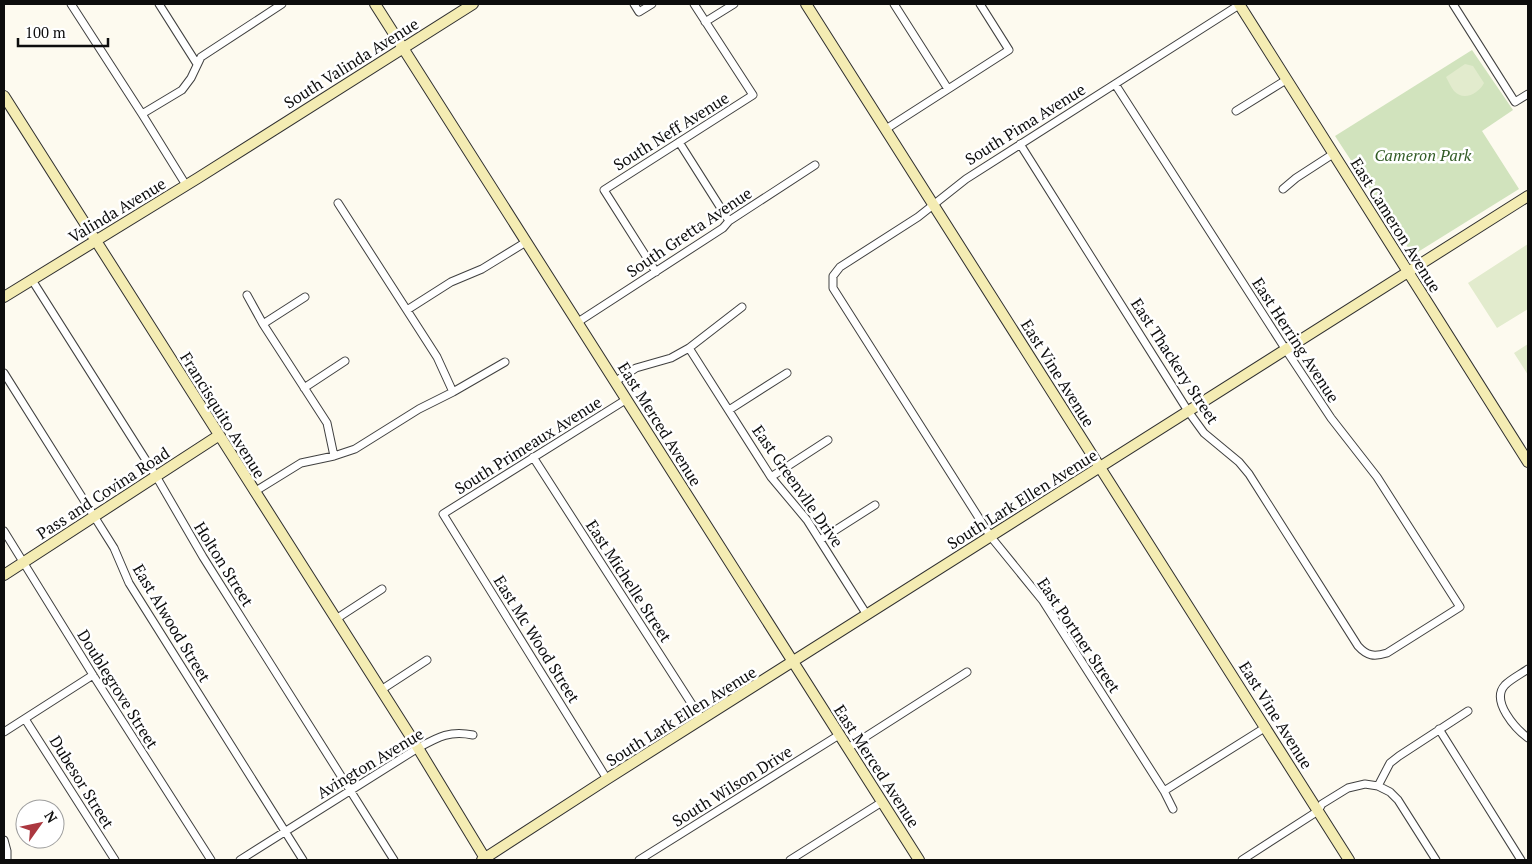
<svg xmlns="http://www.w3.org/2000/svg" width="1532" height="864" font-family="'PT Serif',serif">
  <style>
    .green { fill: #d1e3bd }
    .pitch { fill: #e2ebcd }
    .lines { fill: none; stroke-linecap: round; stroke-linejoin: round }
    .street-casing { stroke: #404040; stroke-width: 9 }
    .secondary-casing { stroke: #2f2f2f; stroke-width: 12 }
    .street { stroke: #fff; stroke-width: 7 }
    .secondary { stroke: #f4ecb3; stroke-width: 10 }
    .labels { text-anchor: middle; dominant-baseline: central; stroke-width: 5; stroke-linejoin: round; paint-order: stroke }
    .street-label { font-size: 16px; fill: #0d0d0d; stroke: #fff }
    .park-label { font-size: 16px; font-style: italic; fill: #325c26; stroke: #fff }
  </style>
  <rect width="100%" height="100%" fill="#fdfaef"/>
  <path class="green" d="M 1472,50 L 1513,110 L 1482,131 L 1519,189 L 1413,255 L 1335,136 Z"/>
  <path class="pitch" d="M 1465,64 L 1473,66 L 1484,83 C 1479,93 1464,102 1454,91 C 1451,87 1448,81 1446,77 Z
    M 1528,244 L 1528,309 L 1497,328 L 1468,283 Z
    M 1528,344 L 1528,375 L 1514,353 Z"/>
  <g class="lines">
    <g class="street-casing">
      <path id="street" d="M 71,4 L 142,114 L 186,185
        M 159,4 L 197,64
        M 634,4 L 639,12 L 652,4
        M 894,4 L 948,89
        M 1453,4 L 1515,102 L 1528,94
        M 705,22 L 734,4
        M 1236,111 L 1286,80
        M 142,114 L 182,90 L 191,78 L 201,57 L 282,4
        M 886,129 L 1009,50 L 980,4
        M 679,142 L 729,221
        M 1020,144 L 1188,411 L 1204,433 L 1239,462 L 1249,474 L 1358,646 C 1367,656 1374,657 1387,653 L 1460,607 L 1377,477 L 1331,418 L 1286,350 L 1115,84
        M 1283,189 L 1296,178 L 1333,154
        M 338,203 L 437,357 L 453,392
        M 656,272 L 604,190 L 753,95 L 694,4
        M 32,280 L 156,476 L 203,557 L 394,860
        M 247,295 L 263,324 L 327,423 L 334,456
        M 407,310 L 451,282 L 482,269 L 526,242
        M 578,322 L 723,228 L 729,221 L 815,165
        M 263,324 L 305,297
        M 689,348 L 771,477 L 807,520 L 867,615
        M 4,373 L 114,548 L 129,583 L 303,860
        M 616,381 L 636,368 L 671,358 L 689,348 L 742,307
        M 304,388 L 345,361
        M 729,410 L 787,373
        M 533,457 L 702,720
        M 771,477 L 828,440
        M 254,492 L 301,463 L 334,456 L 355,449 L 419,409 L 453,392 L 505,362
        M 4,531 L 93,675 L 211,860
        M 820,540 L 875,505
        M 336,619 L 382,589
        M 1528,669 C 1521,674 1511,679 1505,685 C 1490,701 1516,729 1528,738
        M 381,690 L 427,660
        M 25,719 L 115,860
        M 1439,729 L 1521,860
        M 4,732 L 93,675
        M 848,748 L 967,672
        M 607,779 L 443,514 L 627,399
        M 1378,786 L 1390,792 L 1398,800 L 1436,860
        M 1164,791 L 1266,727
        M 1173,809 L 1164,791 L 1043,601 L 991,537 L 833,288 L 833,276 L 840,267 L 918,217 L 966,179 L 1239,5
        M 4,840 L 7,851 L 7,860
        M 240,860 L 418,748 C 438,737 450,730 473,735
        M 639,860 L 839,735
        M 790,860 L 882,802
        M 1242,860 L 1318,811 L 1322,804 L 1348,788 L 1365,784 L 1378,786 L 1390,763 L 1399,756 L 1468,711"/>
    </g>
    <g class="secondary-casing">
      <path id="secondary" d="M 375,4 L 919,860
        M 806,4 L 1349,860
        M 1239,4 L 1528,462
        M 4,96 L 418,748 L 486,860
        M 4,297 L 198,178 L 473,4
        M 4,575 L 218,436
        M 482,860 L 607,779 L 1528,196"/>
    </g>
    <use href="#street" class="street"/>
    <use href="#secondary" class="secondary"/>
  </g>
  <g class="labels">
    <g class="street-label">
      <text transform="translate(351 63) rotate(-32)">South Valinda Avenue</text>
      <text transform="translate(1025 124) rotate(-32)">South Pima Avenue</text>
      <text transform="translate(671 131) rotate(-32)">South Neff Avenue</text>
      <text transform="translate(117 210) rotate(-31)">Valinda Avenue</text>
      <text transform="translate(1396 225) rotate(58)">East Cameron Avenue</text>
      <text transform="translate(689 232) rotate(-34)">South Gretta Avenue</text>
      <text transform="translate(1296 340) rotate(57)">East Herring Avenue</text>
      <text transform="translate(1175 361) rotate(57)">East Thackery Street</text>
      <text transform="translate(1058 373) rotate(58)">East Vine Avenue</text>
      <text transform="translate(223 415) rotate(58)">Francisquito Avenue</text>
      <text transform="translate(660 424) rotate(58)">East Merced Avenue</text>
      <text transform="translate(528 445) rotate(-32)">South Primeaux Avenue</text>
      <text transform="translate(798 486) rotate(55)">East Greenvlle Drive</text>
      <text transform="translate(103 493) rotate(-33)">Pass and Covina Road</text>
      <text transform="translate(1022 499) rotate(-32)">South Lark Ellen Avenue</text>
      <text transform="translate(224 564) rotate(58)">Holton Street</text>
      <text transform="translate(629 581) rotate(57)">East Michelle Street</text>
      <text transform="translate(172 623) rotate(59)">East Alwood Street</text>
      <text transform="translate(1079 635) rotate(56)">East Portner Street</text>
      <text transform="translate(537 639) rotate(58)">East Mc Wood Street</text>
      <text transform="translate(118 689) rotate(58)">Doublegrove Street</text>
      <text transform="translate(1276 715) rotate(58)">East Vine Avenue</text>
      <text transform="translate(681 716) rotate(-32)">South Lark Ellen Avenue</text>
      <text transform="translate(370 763) rotate(-31)">Avington Avenue</text>
      <text transform="translate(877 766) rotate(57)">East Merced Avenue</text>
      <text transform="translate(82 782) rotate(58)">Dubesor Street</text>
      <text transform="translate(732 786) rotate(-32)">South Wilson Drive</text>
    </g>
    <g class="park-label">
      <text x="1423" y="155">Cameron Park</text>
    </g>
  </g>
  <rect width="1532" height="864" fill="none" stroke="#0d0d0d" stroke-width="10"/>
  <g transform="translate(40 824) rotate(57)"><circle r="24" fill="#ffffff" stroke="#9e9e9e"/>
  <path d="M0-4L9 19L0 12L-9 19Z" fill="#ab373f"/>
  <text y="-8" font-size="14" font-weight="bold" text-anchor="middle" fill="#0d0d0d">N</text>
  </g>
  <path d="M18 38v8h90v-8" fill="none" stroke="#0d0d0d" stroke-width="2.5"/>
  <text x="25" y="38" font-size="15" fill="#0d0d0d" stroke="#ffffff" stroke-width="4" paint-order="stroke">100 m</text>
</svg>
